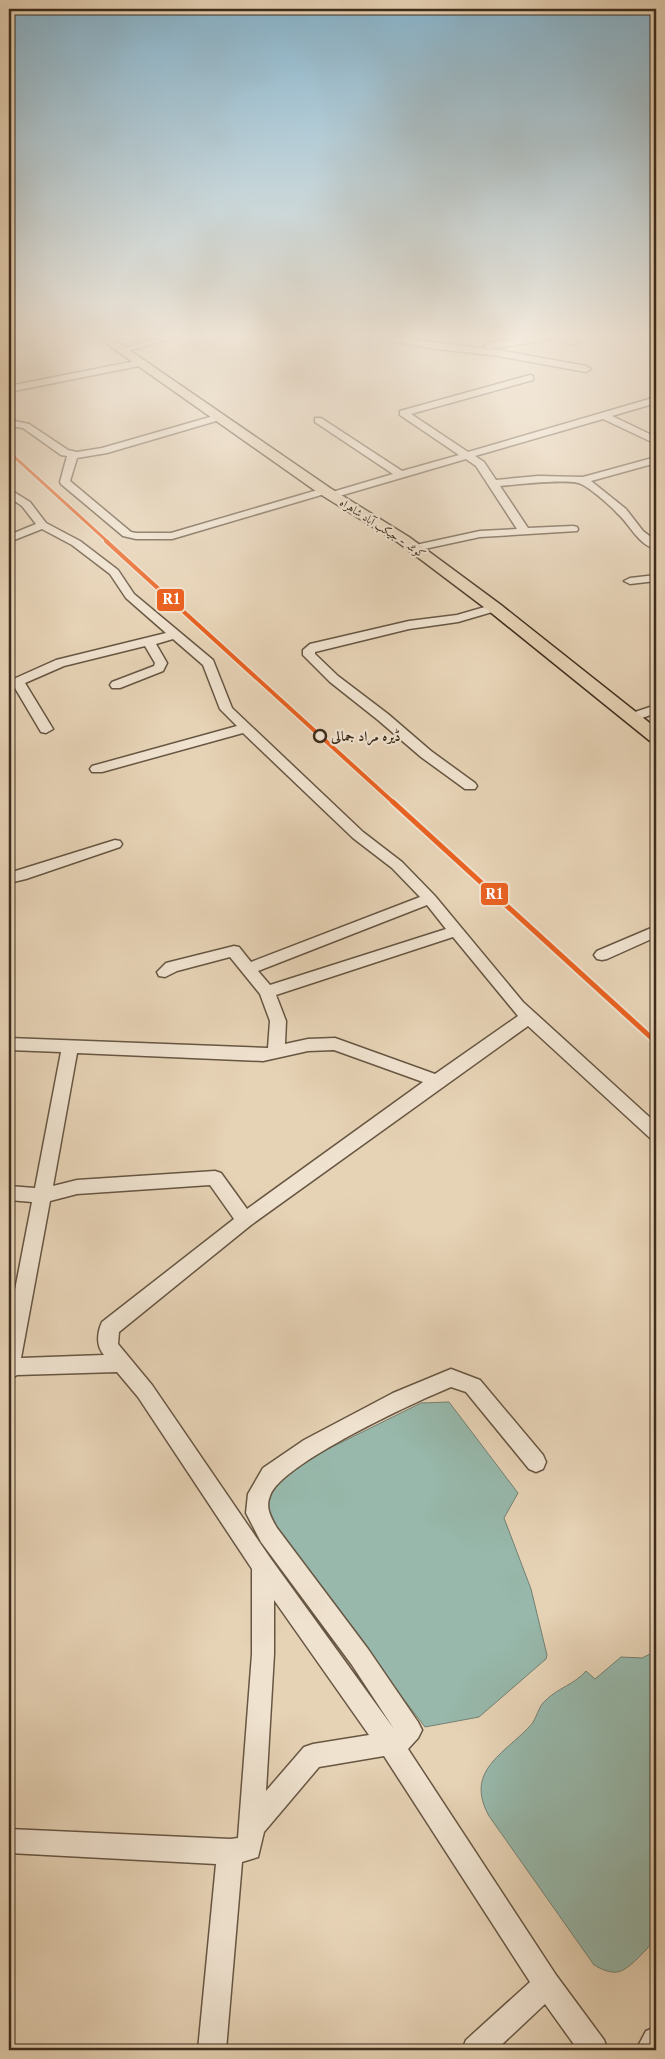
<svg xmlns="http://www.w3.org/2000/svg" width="665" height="2059" font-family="'Libre Caslon Text',Amiri,serif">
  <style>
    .water { fill: #97b8ab; stroke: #738072 }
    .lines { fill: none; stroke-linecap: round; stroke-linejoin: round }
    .minor-casing { stroke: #675642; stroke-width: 3 }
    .highway-casing { stroke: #3d2d1c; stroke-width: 3 }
    .minor { fill: #efe2cf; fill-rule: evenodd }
    .highway { fill: #e6d2b5; fill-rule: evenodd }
    .rail-1-far2-casing { stroke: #efe2cf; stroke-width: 5.5 }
    .rail-1-far1-casing { stroke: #efe2cf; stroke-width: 7 }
    .rail-1-casing { stroke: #efe2cf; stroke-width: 9 }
    .rail-1-far2 { stroke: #e96222; stroke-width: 3 }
    .rail-1-far1 { stroke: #e96222; stroke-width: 4 }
    .rail-1 { stroke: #e96222; stroke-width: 5 }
    .stop-dot { fill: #efe2cf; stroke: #3d2d1c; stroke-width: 2.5 }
    .labels { text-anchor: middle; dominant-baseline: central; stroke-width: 4.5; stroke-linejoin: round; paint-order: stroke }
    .far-street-label { font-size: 11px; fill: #3d2d1c; stroke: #efe2cf }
    .stop-label { font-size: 14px; font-weight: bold; fill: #3d2d1c; stroke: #efe2cf; text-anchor: start }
    .line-badge { stroke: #efe2cf; stroke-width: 2 }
    .badge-label { font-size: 14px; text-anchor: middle; font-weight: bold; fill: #fff }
  </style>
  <rect width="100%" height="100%" fill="#e6d2b5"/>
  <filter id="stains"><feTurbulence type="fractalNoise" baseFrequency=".004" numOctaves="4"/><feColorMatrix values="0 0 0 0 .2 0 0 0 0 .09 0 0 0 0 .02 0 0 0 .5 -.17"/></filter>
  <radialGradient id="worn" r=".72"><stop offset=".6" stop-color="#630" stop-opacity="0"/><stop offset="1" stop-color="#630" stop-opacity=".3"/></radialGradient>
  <path class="water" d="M 449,1402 L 518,1493 L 504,1518 L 531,1589 L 547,1655 L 546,1659 L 479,1717 L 425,1727 L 345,1623 L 263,1510 L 274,1483 L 320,1453 L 421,1403 Z
    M 652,1653 L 656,1654 L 656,1939 C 648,1947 629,1971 617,1972 C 609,1973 601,1969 594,1965 L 489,1816 C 464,1771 504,1754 530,1726 C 537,1719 538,1706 546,1700 C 558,1688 575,1684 586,1671 L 595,1679 L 621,1657 L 642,1658 Z"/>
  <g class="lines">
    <g class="minor-casing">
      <path id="minor" d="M 29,334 L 44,334 L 40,337 L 9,343 L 9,337 Z
        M 174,334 L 187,334 L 121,353 L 117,350 Z
        M 365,334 L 381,334 L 430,342 L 498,350 L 586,366 L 591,369 L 586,372 L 498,356 L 430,348 L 369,337 Z
        M 557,334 L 578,342 L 574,345 L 555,339 L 488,349 L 484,346 L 488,343 Z
        M 628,334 L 638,334 L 656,343 L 656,349 Z
        M 141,360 L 146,363 L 144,365 L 9,392 L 9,386 Z
        M 530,375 L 533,376 L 533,380 L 411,414 L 468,452 L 656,397 L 656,403 L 612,416 L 656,437 L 656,444 L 603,419 L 475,456 L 484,462 L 496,480 L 538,476 L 583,477 L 656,457 L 656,463 L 591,481 L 626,509 L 643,531 L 656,541 L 656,549 C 638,545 630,524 617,513 C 611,506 589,487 581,484 C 569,478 515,485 500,486 L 528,528 L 573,526 L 577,527 L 578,529 L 577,531 L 480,537 L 415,551 L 411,550 L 409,548 L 411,546 L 480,531 L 517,529 L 476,466 L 466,459 L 336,497 L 328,497 L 328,493 L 172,539 L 136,539 L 123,536 L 61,484 L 60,482 L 67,456 L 61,455 L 23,428 L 9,426 L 9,420 L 29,424 L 68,450 L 77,452 L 102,448 L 217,415 L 223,415 L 223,419 L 107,453 L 77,458 L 70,481 L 131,532 L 136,533 L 171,533 L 321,489 L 329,489 L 329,493 L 393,474 L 315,422 L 315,418 L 321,418 L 402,471 L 459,455 L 400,415 L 400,411 Z
        M 9,489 L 30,502 L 46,523 L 80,541 L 118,570 L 134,594 L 213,660 L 232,708 L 363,832 L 402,862 L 435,896 L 523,1002 L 656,1123 L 656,1140 L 650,1138 L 528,1026 L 251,1225 L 119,1332 L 118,1344 L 152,1385 L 271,1559 L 394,1729 L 352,1665 L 261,1542 L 246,1513 L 248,1494 L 263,1468 L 304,1440 L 393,1393 L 451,1369 L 480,1380 L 543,1455 L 546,1462 L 543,1469 L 536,1472 L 529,1469 L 466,1392 L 451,1387 C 417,1401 280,1464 270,1496 C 265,1508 271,1517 277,1528 L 368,1649 L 418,1722 L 422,1730 L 418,1738 L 408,1749 L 556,1975 L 604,2040 L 608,2050 L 578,2050 L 545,2004 L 496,2050 L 462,2050 L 466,2040 L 530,1982 L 384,1756 L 319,1767 L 264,1832 L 258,1857 L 242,1862 L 226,2050 L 198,2050 L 216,1864 L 9,1853 L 9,1829 L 230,1839 L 238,1838 L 252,1654 L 252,1569 L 138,1397 L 117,1372 L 17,1375 L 9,1380 L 9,1321 L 32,1202 L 9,1200 L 9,1186 L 35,1188 L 61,1052 L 9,1050 L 9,1038 L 268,1048 L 270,1021 L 260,994 L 230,957 L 177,971 L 165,977 L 159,976 L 157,972 L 166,963 L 234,946 L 239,947 L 251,962 L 420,897 L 392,868 L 353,838 L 243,733 L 102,772 L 92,772 L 90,769 L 92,766 L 237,726 L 220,709 L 203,665 L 173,639 L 156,644 L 167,663 L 163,671 L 120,688 L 112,688 L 110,685 L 112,682 L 154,666 L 155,663 L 145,646 L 64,666 L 25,683 L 53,729 L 46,733 L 41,732 L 15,688 L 9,690 L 9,681 L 56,660 L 166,633 L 126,598 L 110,574 L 72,545 L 42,529 L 9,542 L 9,535 L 36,524 L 22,506 L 9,497 ZM 427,905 L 446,929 L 270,985 L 258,971 ZM 453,937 L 518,1016 L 435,1074 L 335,1038 L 308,1039 L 285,1044 L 286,1021 L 276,995 ZM 334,1050 L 423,1082 L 247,1209 L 221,1173 L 215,1171 L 77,1180 L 53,1186 L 77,1053 L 263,1061 L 308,1051 ZM 210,1185 L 234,1219 L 102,1322 C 97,1333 96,1346 104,1355 L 21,1358 L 50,1201 L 77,1194 ZM 274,1600 L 369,1735 L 313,1744 L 304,1747 L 266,1791 L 274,1654 Z
        M 656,575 L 656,581 L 630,584 L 624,581 L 630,578 Z
        M 495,604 L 499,606 L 501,608 L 499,610 L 458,622 L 409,629 L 315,652 L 315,654 L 338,676 L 388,714 L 431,751 L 475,783 L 477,786 L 475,789 L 465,789 L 421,757 L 378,720 L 330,682 L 303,655 L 303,650 L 310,644 L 409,621 L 457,615 Z
        M 656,705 L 656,713 L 631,722 L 625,718 L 626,715 Z
        M 115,840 L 120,841 L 122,844 L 120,847 L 26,879 L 9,883 L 9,873 Z
        M 656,926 L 656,937 L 607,959 L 602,960 L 597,959 L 594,955 L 597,951 Z
        M 656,2027 L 656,2050 L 636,2050 L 646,2031 Z"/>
    </g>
    <g class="highway-casing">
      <path id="highway" d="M 93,334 L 106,334 L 330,488 L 409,537 L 501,605 L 656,728 L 656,742 L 650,741 L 489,611 L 399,543 L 320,494 Z"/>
    </g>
    <use href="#minor" class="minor"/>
    <use href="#highway" class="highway"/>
    <g class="rail-1-far2-casing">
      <path id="rail-1-far2" d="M 9,452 L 108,542"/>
    </g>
    <g class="rail-1-far1-casing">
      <path id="rail-1-far1" d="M 106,541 L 394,803"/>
    </g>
    <g class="rail-1-casing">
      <path id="rail-1" d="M 393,802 L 656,1042"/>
    </g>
    <use href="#rail-1-far2" class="rail-1-far2"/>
    <use href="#rail-1-far1" class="rail-1-far1"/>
    <use href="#rail-1" class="rail-1"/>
  </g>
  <linearGradient id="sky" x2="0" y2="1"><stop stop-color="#87b6d0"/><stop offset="0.54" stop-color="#f4ebde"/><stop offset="1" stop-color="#f4ebde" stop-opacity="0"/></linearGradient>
  <rect width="665" height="622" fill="url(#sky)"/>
  <circle class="stop-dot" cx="320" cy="736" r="6"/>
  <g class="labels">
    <g class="far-street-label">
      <text transform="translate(383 528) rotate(33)">کوئٹہ - جیکب آباد شاہراہ</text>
    </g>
    <g class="stop-label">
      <text x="331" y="736">ڈیرہ مراد جمالی</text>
    </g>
  </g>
  <g class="line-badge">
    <rect x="156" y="588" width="29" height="24" rx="5" fill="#e96222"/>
    <rect x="480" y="882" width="29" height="24" rx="5" fill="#e96222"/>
  </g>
  <g class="badge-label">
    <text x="171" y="604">R1</text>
    <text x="494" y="899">R1</text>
  </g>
  <rect width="665" height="2059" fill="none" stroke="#e6d2b5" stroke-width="30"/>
  <rect x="10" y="10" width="645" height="2039" fill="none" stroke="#3d2d1c" stroke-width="2.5"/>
  <rect x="15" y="15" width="635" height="2029" fill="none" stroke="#3d2d1c"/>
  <rect width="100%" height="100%" filter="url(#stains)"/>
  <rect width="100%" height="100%" fill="url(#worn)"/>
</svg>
